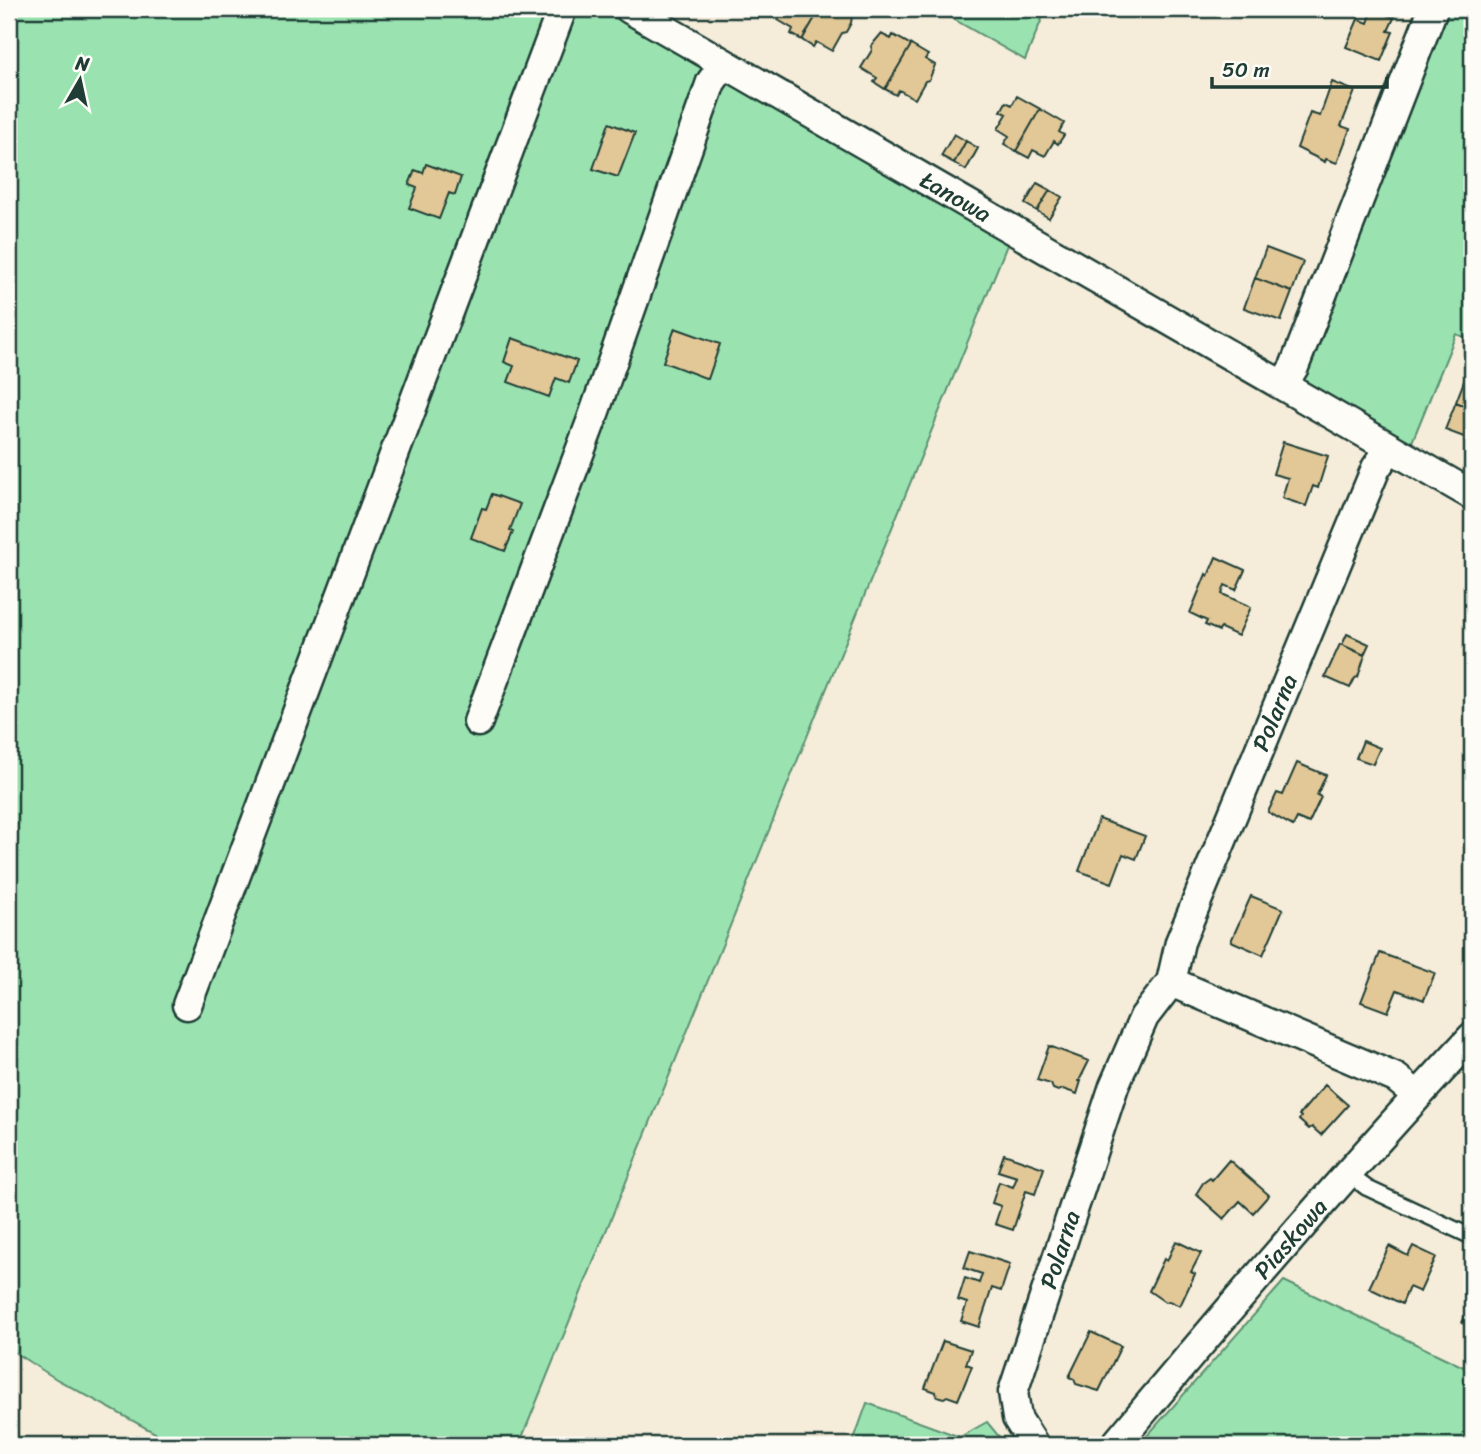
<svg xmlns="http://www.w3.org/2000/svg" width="1481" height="1454" font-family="Sriracha,sans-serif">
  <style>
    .green { fill: #9ae3b1; stroke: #5c9072; stroke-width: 2 }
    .building { fill: #e2c797; stroke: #1f3d34; stroke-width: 2 }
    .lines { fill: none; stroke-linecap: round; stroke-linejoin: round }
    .lane-casing { stroke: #1f3d34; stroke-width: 19 }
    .street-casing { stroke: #1f3d34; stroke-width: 33 }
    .lane { stroke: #fdfcf7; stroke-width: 14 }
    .street { stroke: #fdfcf7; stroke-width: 28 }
    .labels { text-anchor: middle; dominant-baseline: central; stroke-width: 5; stroke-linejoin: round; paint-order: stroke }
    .street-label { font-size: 24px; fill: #1f3d34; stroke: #fdfcf7 }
  </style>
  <rect width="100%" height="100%" fill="#f5ecda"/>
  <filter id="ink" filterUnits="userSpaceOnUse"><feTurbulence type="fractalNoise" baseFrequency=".0143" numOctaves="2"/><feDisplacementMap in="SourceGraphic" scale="14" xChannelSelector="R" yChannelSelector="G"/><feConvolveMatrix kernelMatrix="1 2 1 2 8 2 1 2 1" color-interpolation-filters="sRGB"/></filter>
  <g filter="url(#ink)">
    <path class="green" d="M 9,9 L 599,9 L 1009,240 L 519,1445 L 177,1445 L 58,1380 L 9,1349 Z
      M 936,9 L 1046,9 L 1025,60 Z
      M 1445,9 L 1472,9 L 1472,340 L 1456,334 L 1410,447 L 1302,381 Z
      M 1284,1281 L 1472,1371 L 1472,1445 L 1139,1445 Z
      M 867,1403 L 960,1437 L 987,1422 L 1006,1445 L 852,1445 Z"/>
    <path class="building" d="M 784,9 L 820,9 L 802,40 L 791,34 L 793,29 L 778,20 Z
      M 820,9 L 843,9 L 842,11 L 852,16 L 851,23 L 846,32 L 842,33 L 832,51 L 816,42 L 813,47 L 802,40 Z
      M 1373,9 L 1394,18 L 1388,31 L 1393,32 L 1381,61 L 1346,47 L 1358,19 L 1368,23 Z
      M 1373,9 L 1398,9 L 1394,18 Z
      M 881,34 L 891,39 L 893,35 L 911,45 L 885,89 L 874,82 L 877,78 L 861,68 L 872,50 L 871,46 Z
      M 911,45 L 928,55 L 925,59 L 935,65 L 929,80 L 925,81 L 915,99 L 899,90 L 896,95 L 885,89 Z
      M 1332,82 L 1355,91 L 1341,126 L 1350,129 L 1337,163 L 1326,159 L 1325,162 L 1297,148 L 1310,113 L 1320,116 Z
      M 1017,96 L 1040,109 L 1016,151 L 1004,144 L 1009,136 L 998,129 L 1007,114 L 1001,111 L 1006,102 L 1012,105 Z
      M 1040,109 L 1064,123 L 1059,132 L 1064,135 L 1058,144 L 1054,141 L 1045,156 L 1033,150 L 1029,158 L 1016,151 Z
      M 609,123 L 635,133 L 618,177 L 593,169 Z
      M 954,134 L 966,141 L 954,163 L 941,156 Z
      M 966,141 L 978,148 L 966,170 L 954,163 Z
      M 426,164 L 461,177 L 455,195 L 449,193 L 439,219 L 409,208 L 417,188 L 409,185 L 415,170 L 423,173 Z
      M 1037,183 L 1050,190 L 1037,211 L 1025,204 Z
      M 1050,190 L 1062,197 L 1049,218 L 1037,211 Z
      M 1266,248 L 1303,262 L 1292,292 L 1255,278 Z
      M 1255,278 L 1292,292 L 1281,321 L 1244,308 Z
      M 675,328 L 720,344 L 708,379 L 663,362 Z
      M 512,338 L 577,361 L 569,383 L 556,378 L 549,397 L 508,382 L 514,366 L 504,362 Z
      M 1466,376 L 1472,378 L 1472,409 L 1456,402 Z
      M 1456,402 L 1472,409 L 1472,440 L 1445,430 Z
      M 1283,442 L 1328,456 L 1318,488 L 1313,486 L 1306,506 L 1282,498 L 1288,478 L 1273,474 Z
      M 492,494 L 520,504 L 510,530 L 513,532 L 505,551 L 471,538 L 482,508 L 486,509 Z
      M 1216,557 L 1245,570 L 1236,590 L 1225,585 L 1222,594 L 1251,607 L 1238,636 L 1221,628 L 1219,631 L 1205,625 L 1207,621 L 1190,613 L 1206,574 L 1208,576 Z
      M 1347,634 L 1369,644 L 1364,655 L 1342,645 Z
      M 1340,644 L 1365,655 L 1358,677 L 1355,678 L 1350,688 L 1325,677 Z
      M 1363,741 L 1380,748 L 1373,764 L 1356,758 Z
      M 1297,763 L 1326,775 L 1317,795 L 1321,797 L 1309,823 L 1297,818 L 1293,826 L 1268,812 L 1277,793 L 1283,795 Z
      M 1099,819 L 1145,836 L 1136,859 L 1123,854 L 1112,883 L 1079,871 Z
      M 1251,896 L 1283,909 L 1263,955 L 1231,941 Z
      M 1380,953 L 1435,973 L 1424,1000 L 1397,990 L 1388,1012 L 1361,1002 Z
      M 1049,1046 L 1089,1061 L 1079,1081 L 1081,1081 L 1077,1094 L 1063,1089 L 1058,1091 L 1053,1089 L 1051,1084 L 1037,1080 Z
      M 1325,1085 L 1348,1105 L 1321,1135 L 1312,1127 L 1309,1129 L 1299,1120 L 1301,1117 L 1299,1115 Z
      M 1004,1154 L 1044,1168 L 1035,1194 L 1026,1191 L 1013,1230 L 995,1224 L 1001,1206 L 992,1203 L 999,1182 L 1013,1187 L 1017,1177 L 998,1171 Z
      M 1229,1160 L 1269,1195 L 1253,1213 L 1240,1201 L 1224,1219 L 1196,1194 L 1203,1183 L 1210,1178 L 1212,1180 Z
      M 1176,1241 L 1201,1253 L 1191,1272 L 1195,1274 L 1180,1306 L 1169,1301 L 1165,1302 L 1149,1291 L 1164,1259 L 1167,1261 Z
      M 1389,1246 L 1408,1256 L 1413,1246 L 1436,1257 L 1420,1292 L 1409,1287 L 1402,1304 L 1369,1288 Z
      M 970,1251 L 1010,1264 L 1001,1291 L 992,1288 L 979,1327 L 961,1321 L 967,1303 L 958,1300 L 965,1278 L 979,1283 L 982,1274 L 964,1268 Z
      M 1472,1301 L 1472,1328 L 1462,1323 Z
      M 1091,1332 L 1121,1346 L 1099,1391 L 1076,1384 L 1074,1379 L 1069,1377 Z
      M 943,1341 L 971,1350 L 966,1364 L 972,1366 L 958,1400 L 947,1396 L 944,1398 L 937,1396 L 936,1392 L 925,1388 Z"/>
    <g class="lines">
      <g class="lane-casing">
        <path id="lane" d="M 1348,1174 L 1367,1188 L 1472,1237"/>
      </g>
      <g class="street-casing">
        <g id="street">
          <path id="s1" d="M 630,9 L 1472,495"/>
          <path d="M 1283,385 L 1294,367 L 1433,9"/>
          <path d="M 478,722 L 591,422 L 711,82 L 724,64"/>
          <path d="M 1171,982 L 1396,1078 L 1417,1095"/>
          <path d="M 187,1005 L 562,9"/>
          <path id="s2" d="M 1034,1445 L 1017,1418 L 1013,1392 L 1114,1086 L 1144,1017 L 1171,982 L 1180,942 L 1376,468 L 1390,448"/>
          <path id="s3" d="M 1115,1445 C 1231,1306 1349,1169 1472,1037"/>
        </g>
      </g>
      <use href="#lane" class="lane"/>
      <use href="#street" class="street"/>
    </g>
  </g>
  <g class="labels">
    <g class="street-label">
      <text stroke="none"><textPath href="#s1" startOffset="376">Łanowa</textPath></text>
      <text stroke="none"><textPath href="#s2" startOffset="789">Polarna</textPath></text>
      <text stroke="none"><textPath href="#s3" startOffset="271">Piaskowa</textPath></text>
      <text stroke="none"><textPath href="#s2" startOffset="208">Polarna</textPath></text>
    </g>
  </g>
  <rect width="1481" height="1454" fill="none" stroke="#fdfcf7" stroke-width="35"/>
  <rect x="18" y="18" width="1446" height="1419" fill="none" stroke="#1f3d34" stroke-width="2.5" filter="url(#ink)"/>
  <g transform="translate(80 80) rotate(9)" stroke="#fdfcf7" stroke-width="5" paint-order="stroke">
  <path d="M0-5L12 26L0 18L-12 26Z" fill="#1f3d34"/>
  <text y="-10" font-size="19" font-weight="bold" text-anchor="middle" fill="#1f3d34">N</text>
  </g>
  <path d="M1212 77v10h175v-10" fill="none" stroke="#1f3d34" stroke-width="3.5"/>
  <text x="1222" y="77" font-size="21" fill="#1f3d34" stroke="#fdfcf7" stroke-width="5" paint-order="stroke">50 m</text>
</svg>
